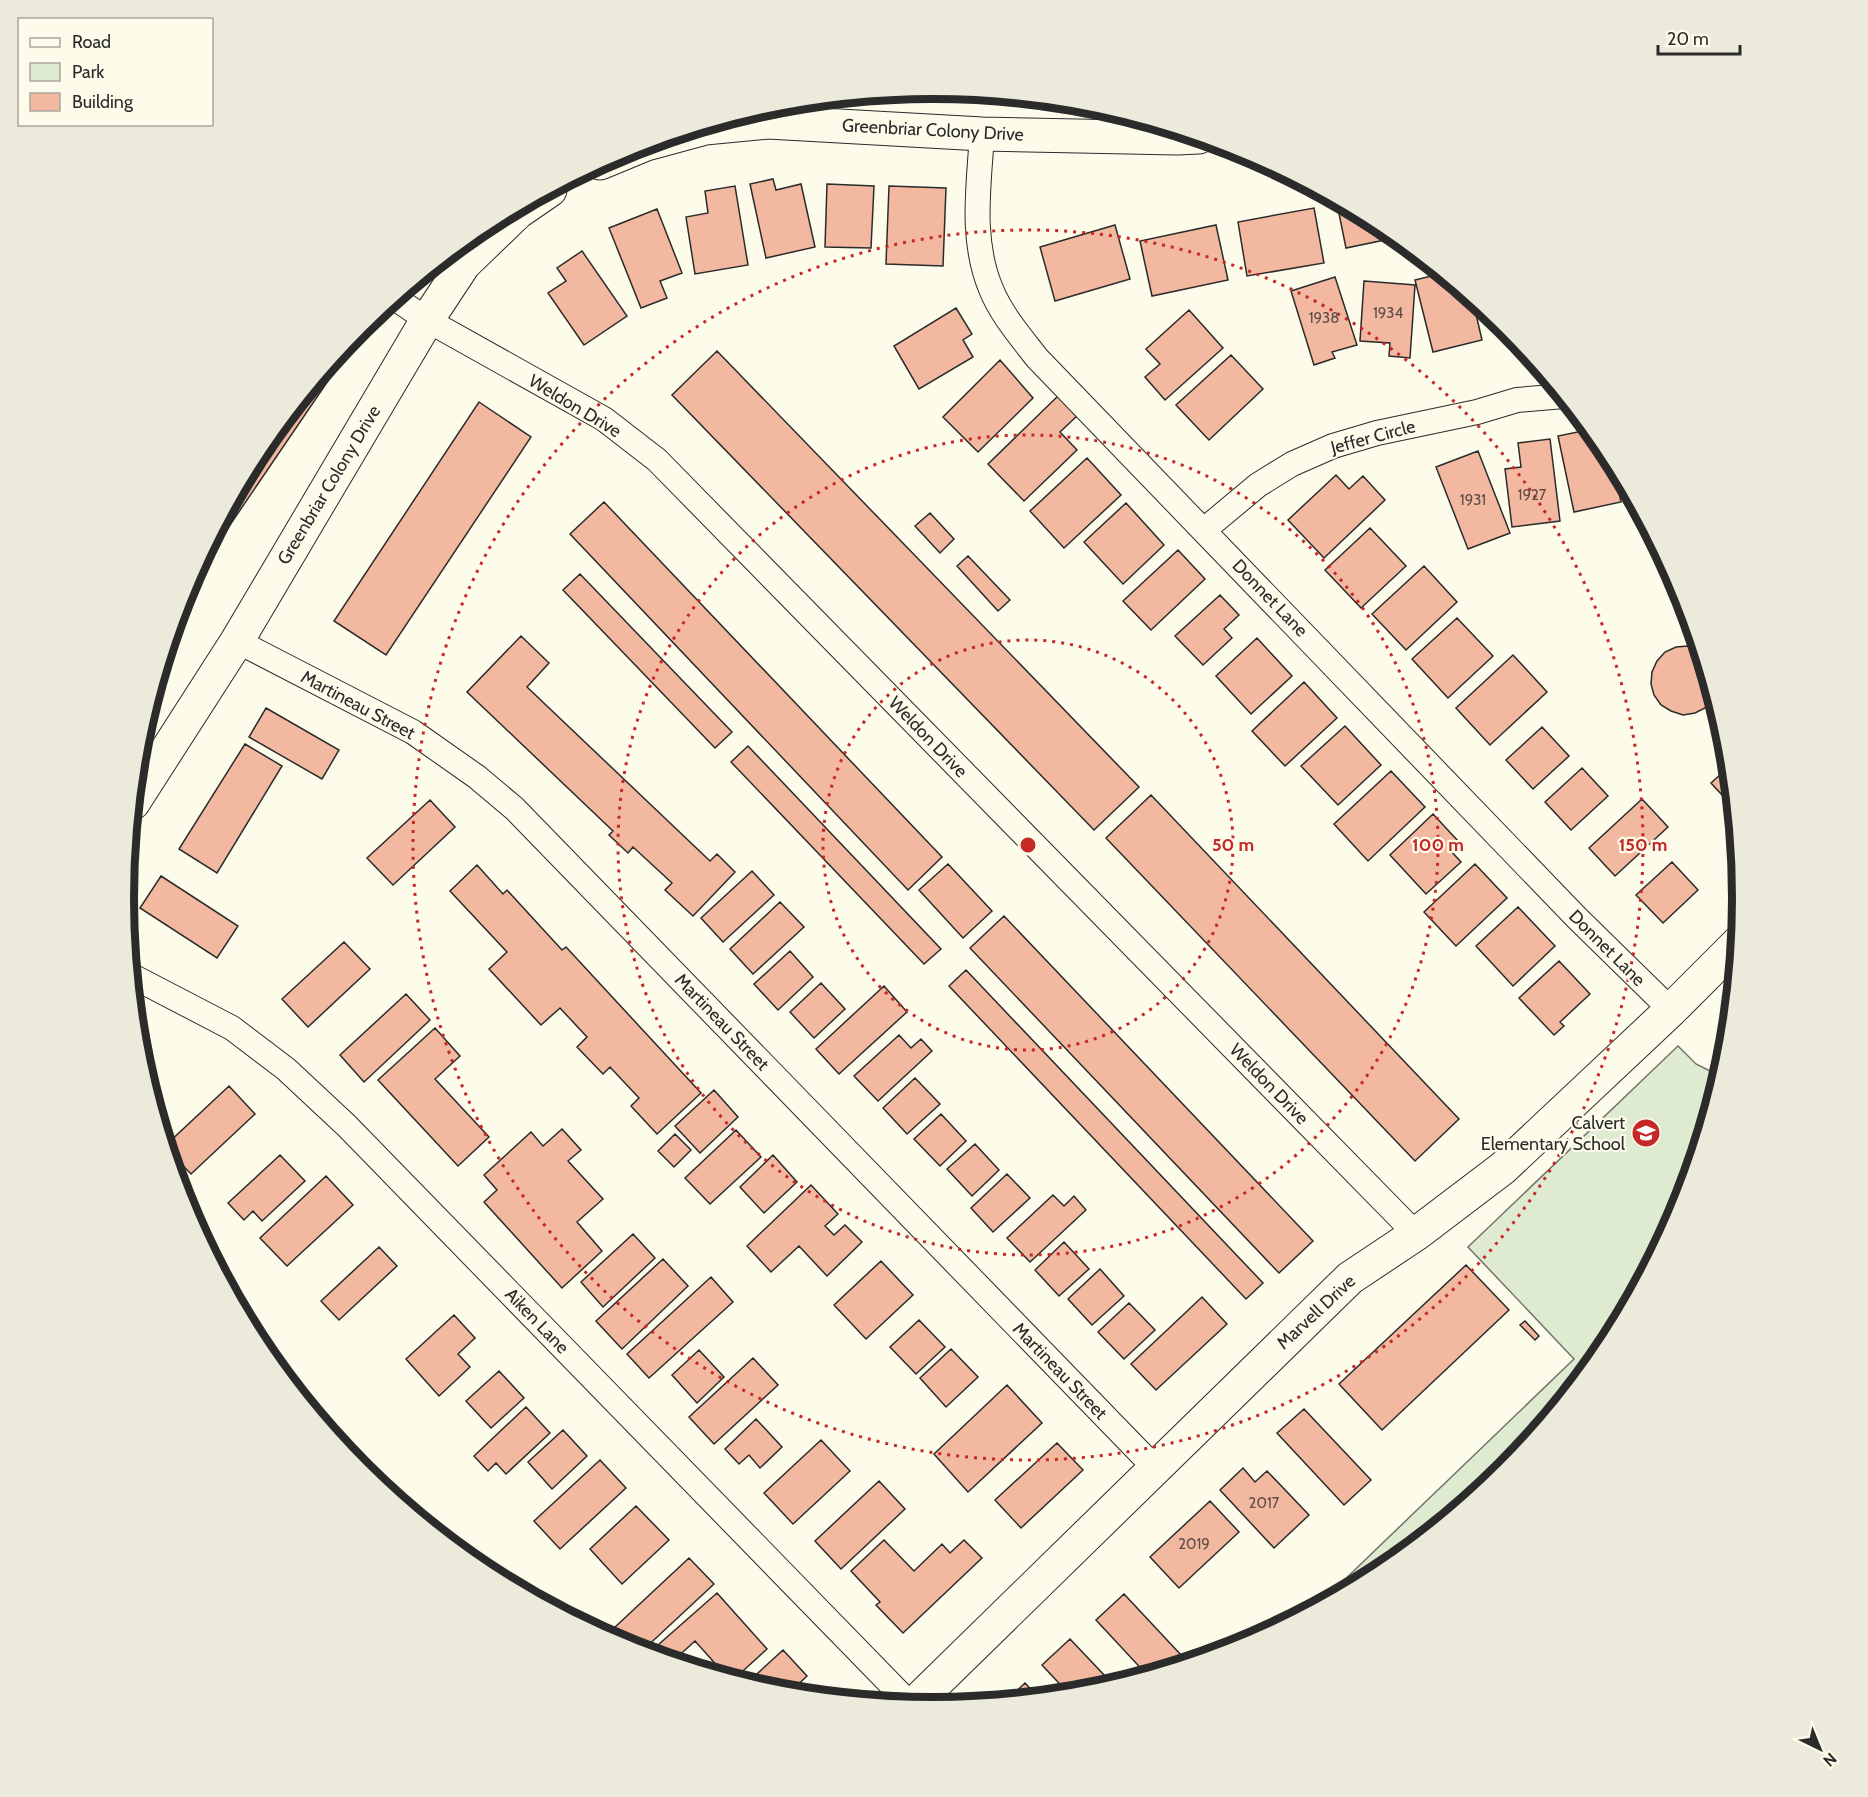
<svg xmlns="http://www.w3.org/2000/svg" width="1868" height="1797" font-family="Cabin,sans-serif">
  <style>
    .green { fill: #deebd1; stroke: #74746e; stroke-width: 1.5 }
    .building { fill: #f2b8a0; stroke: #2b2b2b; stroke-width: 1.5 }
    .lines { fill: none; stroke-linecap: round; stroke-linejoin: round }
    .street-casing { stroke: #2b2b2b; stroke-width: 26 }
    .secondary-casing { stroke: #2b2b2b; stroke-width: 35 }
    .street { stroke: #fdfbea; stroke-width: 24 }
    .secondary { stroke: #fdfbea; stroke-width: 33 }
    .ring { fill: none; stroke: #c62828; stroke-width: 3; stroke-dasharray: 3 6 }
    .labels { text-anchor: middle; dominant-baseline: central; stroke-width: 4.5; stroke-linejoin: round; paint-order: stroke }
    .number-label { font-size: 15px; fill: #5d4e48 }
    .street-label { font-size: 18px; fill: #2b2b2b; stroke: #fdfbea }
    .poi-label { font-size: 18px; fill: #2b2b2b; stroke: #fdfbea; text-anchor: end }
    .rim { fill: none; stroke: #2b2b2b; stroke-width: 8 }
    .centre { fill: #c62828; stroke: #fdfbea; stroke-width: 3 }
    .ring-label { font-size: 18px; text-anchor: middle; font-weight: bold; fill: #c62828; stroke: #fdfbea; stroke-width: 4.5; stroke-linejoin: round; paint-order: stroke }
  </style>
  <rect width="100%" height="100%" fill="#fdfbea"/>
  <path class="green" d="M 1678,1046 L 1696,1064 L 1722,1077 L 1682,1209 L 1607,1349 L 1507,1472 L 1384,1572 L 1312,1611 L 1574,1359 L 1468,1247 Z"/>
  <path class="building" d="M 773,179 L 776,190 L 801,184 L 815,247 L 766,258 L 750,184 Z
    M 827,184 L 874,186 L 871,248 L 825,247 Z
    M 735,186 L 748,265 L 695,274 L 686,217 L 708,213 L 705,191 Z
    M 889,186 L 946,188 L 943,266 L 886,264 Z
    M 1336,199 L 1384,225 L 1399,237 L 1346,248 Z
    M 1314,208 L 1324,263 L 1247,276 L 1238,222 Z
    M 657,209 L 682,273 L 660,281 L 667,298 L 641,308 L 609,228 Z
    M 1115,225 L 1130,279 L 1055,301 L 1040,247 Z
    M 1216,225 L 1228,280 L 1152,296 L 1140,241 Z
    M 582,251 L 627,316 L 584,345 L 548,293 L 566,281 L 557,268 Z
    M 1443,273 L 1472,297 L 1482,340 L 1433,352 L 1415,280 Z
    M 1335,277 L 1357,345 L 1332,352 L 1335,358 L 1314,365 L 1291,291 Z
    M 1364,281 L 1415,285 L 1410,358 L 1389,356 L 1390,343 L 1360,341 Z
    M 956,308 L 972,334 L 963,340 L 973,357 L 919,389 L 894,346 Z
    M 1486,309 L 1507,326 L 1491,330 Z
    M 1189,310 L 1223,348 L 1165,400 L 1145,377 L 1160,364 L 1146,349 Z
    M 717,351 L 1139,787 L 1094,830 L 672,395 Z
    M 340,352 L 345,356 L 185,591 L 261,448 Z
    M 1231,355 L 1263,389 L 1209,440 L 1176,405 Z
    M 1000,360 L 1033,398 L 978,452 L 943,417 Z
    M 1059,395 L 1078,415 L 1060,432 L 1077,450 L 1024,501 L 988,464 Z
    M 479,402 L 531,437 L 386,655 L 334,621 Z
    M 1592,429 L 1612,456 L 1621,502 L 1574,512 L 1558,436 Z
    M 1550,439 L 1560,521 L 1512,527 L 1505,469 L 1521,467 L 1518,443 Z
    M 1478,451 L 1510,533 L 1468,549 L 1436,467 Z
    M 1087,458 L 1121,495 L 1064,548 L 1030,511 Z
    M 1336,475 L 1349,489 L 1363,476 L 1385,500 L 1324,558 L 1288,520 Z
    M 604,502 L 942,857 L 908,890 L 570,534 Z
    M 1126,503 L 1164,545 L 1123,584 L 1084,542 Z
    M 930,513 L 954,539 L 940,553 L 915,526 Z
    M 1370,528 L 1406,566 L 1361,608 L 1325,570 Z
    M 1178,550 L 1205,579 L 1151,630 L 1123,601 Z
    M 968,556 L 1010,600 L 998,611 L 957,566 Z
    M 1424,566 L 1457,602 L 1406,650 L 1372,614 Z
    M 580,574 L 732,732 L 715,748 L 563,590 Z
    M 1220,595 L 1239,615 L 1224,629 L 1232,638 L 1203,665 L 1175,636 Z
    M 1457,618 L 1493,656 L 1448,698 L 1412,659 Z
    M 521,636 L 549,663 L 527,687 L 710,861 L 717,854 L 735,872 L 693,916 L 665,890 L 672,883 L 633,847 L 628,853 L 609,835 L 613,831 L 467,692 Z
    M 1257,638 L 1292,676 L 1251,714 L 1216,676 Z
    M 1688,646 L 1701,649 L 1715,696 L 1705,708 L 1695,713 L 1683,715 L 1671,711 L 1661,705 L 1654,695 L 1651,684 L 1652,672 L 1657,661 L 1665,652 L 1676,647 Z
    M 1513,655 L 1547,692 L 1490,745 L 1456,708 Z
    M 1304,682 L 1337,718 L 1285,766 L 1252,731 Z
    M 266,708 L 339,750 L 322,779 L 249,737 Z
    M 1345,726 L 1381,765 L 1338,805 L 1301,766 Z
    M 1542,727 L 1569,756 L 1533,789 L 1506,760 Z
    M 245,744 L 282,766 L 217,873 L 179,849 Z
    M 748,746 L 941,949 L 924,964 L 731,762 Z
    M 1731,765 L 1735,809 L 1711,783 Z
    M 1582,768 L 1608,796 L 1571,830 L 1545,802 Z
    M 1391,771 L 1425,807 L 1368,861 L 1334,824 Z
    M 1151,795 L 1459,1119 L 1415,1161 L 1106,838 Z
    M 1642,799 L 1668,827 L 1615,876 L 1589,848 Z
    M 430,800 L 455,827 L 393,885 L 367,858 Z
    M 1433,814 L 1458,841 L 1449,849 L 1461,862 L 1426,894 L 1390,855 Z
    M 1672,862 L 1698,890 L 1663,923 L 1636,895 Z
    M 948,864 L 992,911 L 963,938 L 919,890 Z
    M 1475,864 L 1507,898 L 1456,946 L 1424,912 Z
    M 477,865 L 503,894 L 507,890 L 562,950 L 566,947 L 701,1093 L 657,1134 L 631,1106 L 639,1098 L 610,1067 L 603,1074 L 577,1047 L 587,1037 L 560,1008 L 541,1025 L 489,969 L 507,952 L 450,891 Z
    M 752,871 L 774,895 L 723,942 L 701,918 Z
    M 161,876 L 238,926 L 217,958 L 140,908 Z
    M 780,902 L 804,927 L 753,974 L 730,949 Z
    M 1518,907 L 1555,946 L 1513,986 L 1476,946 Z
    M 1004,916 L 1313,1241 L 1279,1273 L 970,948 Z
    M 344,942 L 370,969 L 308,1027 L 282,999 Z
    M 790,951 L 813,977 L 778,1010 L 754,984 Z
    M 1559,961 L 1590,994 L 1560,1022 L 1564,1026 L 1554,1035 L 1519,998 Z
    M 966,970 L 1263,1283 L 1246,1299 L 949,986 Z
    M 821,983 L 845,1009 L 814,1038 L 790,1012 Z
    M 884,986 L 907,1012 L 839,1074 L 816,1049 Z
    M 406,994 L 430,1020 L 364,1082 L 340,1055 Z
    M 435,1028 L 460,1056 L 435,1079 L 489,1137 L 458,1166 L 378,1080 Z
    M 899,1035 L 911,1048 L 921,1039 L 932,1051 L 878,1101 L 854,1076 Z
    M 915,1078 L 940,1104 L 907,1134 L 883,1108 Z
    M 229,1086 L 255,1114 L 191,1174 L 168,1150 L 166,1145 Z
    M 714,1090 L 738,1117 L 700,1153 L 675,1126 Z
    M 941,1114 L 966,1141 L 940,1166 L 914,1139 Z
    M 562,1129 L 581,1150 L 568,1161 L 603,1199 L 577,1222 L 602,1251 L 562,1288 L 484,1202 L 497,1190 L 484,1175 L 531,1132 L 543,1146 Z
    M 736,1130 L 761,1157 L 710,1204 L 685,1178 Z
    M 675,1134 L 691,1150 L 674,1167 L 658,1151 Z
    M 975,1144 L 999,1170 L 972,1196 L 947,1169 Z
    M 280,1155 L 305,1181 L 262,1221 L 253,1211 L 244,1220 L 228,1203 Z
    M 773,1155 L 797,1182 L 764,1213 L 740,1187 Z
    M 1007,1174 L 1030,1198 L 993,1232 L 971,1208 Z
    M 326,1176 L 353,1205 L 287,1266 L 260,1238 Z
    M 811,1185 L 838,1214 L 825,1226 L 834,1235 L 845,1225 L 862,1242 L 827,1276 L 799,1246 L 771,1272 L 747,1246 Z
    M 1053,1195 L 1064,1206 L 1074,1196 L 1086,1210 L 1030,1262 L 1007,1238 Z
    M 633,1234 L 655,1258 L 603,1307 L 581,1282 Z
    M 1064,1242 L 1089,1269 L 1059,1296 L 1035,1270 Z
    M 379,1247 L 397,1266 L 339,1320 L 321,1301 Z
    M 663,1259 L 688,1286 L 622,1349 L 596,1321 Z
    M 881,1261 L 913,1295 L 866,1339 L 834,1305 Z
    M 1466,1265 L 1509,1310 L 1382,1430 L 1339,1384 Z
    M 1100,1269 L 1124,1296 L 1092,1325 L 1068,1299 Z
    M 711,1277 L 733,1302 L 649,1378 L 627,1354 Z
    M 1202,1297 L 1227,1324 L 1156,1390 L 1131,1364 Z
    M 1129,1303 L 1155,1330 L 1124,1359 L 1098,1332 Z
    M 454,1315 L 475,1338 L 458,1354 L 470,1367 L 439,1396 L 406,1359 Z
    M 919,1320 L 945,1347 L 916,1374 L 890,1347 Z
    M 1525,1321 L 1539,1336 L 1535,1340 L 1520,1325 Z
    M 951,1349 L 978,1377 L 946,1407 L 920,1378 Z
    M 699,1350 L 724,1377 L 697,1403 L 672,1375 Z
    M 753,1358 L 778,1385 L 714,1444 L 689,1417 Z
    M 499,1371 L 524,1398 L 491,1428 L 466,1401 Z
    M 1007,1385 L 1042,1423 L 968,1492 L 934,1454 Z
    M 526,1407 L 550,1433 L 506,1474 L 496,1463 L 488,1471 L 474,1456 Z
    M 1304,1409 L 1371,1480 L 1344,1505 L 1277,1433 Z
    M 756,1419 L 782,1447 L 760,1468 L 749,1455 L 739,1464 L 725,1449 Z
    M 563,1430 L 587,1456 L 552,1489 L 528,1462 Z
    M 821,1440 L 850,1471 L 793,1524 L 764,1493 Z
    M 1057,1443 L 1083,1470 L 1021,1528 L 995,1500 Z
    M 600,1460 L 626,1488 L 560,1549 L 534,1521 Z
    M 1243,1468 L 1255,1482 L 1267,1471 L 1309,1515 L 1274,1548 L 1220,1490 Z
    M 879,1481 L 905,1509 L 841,1569 L 815,1541 Z
    M 1210,1501 L 1239,1532 L 1179,1588 L 1150,1557 Z
    M 636,1506 L 669,1540 L 622,1584 L 590,1549 Z
    M 884,1540 L 914,1571 L 942,1544 L 950,1553 L 964,1540 L 982,1558 L 903,1633 L 876,1605 L 880,1602 L 851,1571 Z
    M 689,1558 L 714,1584 L 641,1652 L 634,1650 L 614,1628 Z
    M 717,1593 L 767,1649 L 733,1680 L 729,1679 L 695,1641 L 673,1661 L 658,1645 Z
    M 1124,1594 L 1181,1655 L 1163,1671 L 1148,1676 L 1096,1620 Z
    M 1070,1639 L 1106,1677 L 1088,1693 L 1070,1695 L 1042,1665 Z
    M 783,1650 L 807,1676 L 788,1694 L 776,1693 L 746,1684 Z
    M 1025,1683 L 1039,1698 L 1005,1702 Z
    M 808,1686 L 818,1697 L 799,1695 Z"/>
  <g class="lines">
    <g class="street-casing">
      <path id="street" d="M 982,134 C 979,185 970,239 991,289 C 1001,314 1020,336 1037,358 L 1577,918 L 1671,1010
        M 395,298 L 427,320 L 604,419 L 657,460 L 1416,1234
        M 1204,530 L 1258,485 L 1292,464 L 1333,446 L 1377,433 L 1477,412 L 1517,400 L 1564,396
        M 237,641 L 413,732 L 477,777 L 515,809 L 1155,1468
        M 132,976 L 232,1028 L 286,1069 L 347,1126 L 912,1706"/>
    </g>
    <g class="secondary-casing">
      <path id="secondary" d="M 600,163 L 646,144 L 705,128 L 768,122 L 982,134 L 1177,138 L 1199,137
        M 133,803 L 237,641 L 427,320 L 464,264 L 518,212 L 550,190
        M 912,1706 L 1350,1278 L 1416,1234 L 1503,1168 L 1671,1010 L 1740,941"/>
    </g>
    <use href="#street" class="street"/>
    <use href="#secondary" class="secondary"/>
  </g>
  <g class="ring">
    <circle cx="1028" cy="845" r="205"/>
    <circle cx="1028" cy="845" r="410"/>
    <circle cx="1028" cy="845" r="615"/>
  </g>
  <defs>
    <g id="school-disc" transform="scale(1.5)"><circle r="9.5" fill="#c62828" stroke="#fdfbea"/><path d="M0-5L7-2L0 1L-7-2ZM-4 1L0 2.5L4 1V4Q0 6-4 4Z" fill="#fff"/></g>
  </defs>
  <g fill-rule="evenodd">
    <use href="#school-disc" x="1646" y="1133"/>
  </g>
  <g class="labels">
    <g class="number-label">
      <text x="1388" y="313">1934</text>
      <text x="1324" y="318">1938</text>
      <text x="1532" y="495">1927</text>
      <text x="1473" y="500">1931</text>
      <text x="1264" y="1503">2017</text>
      <text x="1194" y="1544">2019</text>
    </g>
    <g class="street-label">
      <text transform="translate(933 130) rotate(3)">Greenbriar Colony Drive</text>
      <text transform="translate(575 406) rotate(31)">Weldon Drive</text>
      <text transform="translate(1373 437) rotate(-15)">Jeffer Circle</text>
      <text transform="translate(329 485) rotate(-59)">Greenbriar Colony Drive</text>
      <text transform="translate(1270 598) rotate(46)">Donnet Lane</text>
      <text transform="translate(358 705) rotate(28)">Martineau Street</text>
      <text transform="translate(928 737) rotate(46)">Weldon Drive</text>
      <text transform="translate(1607 948) rotate(45)">Donnet Lane</text>
      <text transform="translate(722 1022) rotate(46)">Martineau Street</text>
      <text transform="translate(1269 1084) rotate(46)">Weldon Drive</text>
      <text transform="translate(1316 1312) rotate(-43)">Marvell Drive</text>
      <text transform="translate(537 1321) rotate(46)">Aiken Lane</text>
      <text transform="translate(1060 1371) rotate(46)">Martineau Street</text>
    </g>
    <g class="poi-label">
      <text x="1625" y="1123">Calvert<tspan x="1625" dy="21">Elementary School</tspan></text>
    </g>
  </g>
  <path d="M0 0H1868V1797H0ZM134 898a799 799 0 1 1 1598 0a799 799 0 1 1-1598 0Z" fill="#eceadb" fill-rule="evenodd"/>
  <path class="rim" d="M134 898a799 799 0 1 1 1598 0a799 799 0 1 1-1598 0Z"/>
  <circle cx="1028" cy="845" r="9" class="centre"/>
  <g class="ring-label">
    <text x="1233" y="851">50 m</text>
    <text x="1438" y="851">100 m</text>
    <text x="1643" y="851">150 m</text>
  </g>
  <rect x="18" y="18" width="195" height="108" fill="#fdfbea" stroke="#a9a89e" stroke-width="1.5"/>
  <rect x="30" y="38" width="30" height="9" fill="#fdfbea" stroke="#a9a89e" stroke-width="1.5"/>
  <text x="72" y="48" font-size="18" fill="#2b2b2b">Road</text>
  <rect x="30" y="63" width="30" height="18" fill="#deebd1" stroke="#a9a89e" stroke-width="1.5"/>
  <text x="72" y="78" font-size="18" fill="#2b2b2b">Park</text>
  <rect x="30" y="93" width="30" height="18" fill="#f2b8a0" stroke="#a9a89e" stroke-width="1.5"/>
  <text x="72" y="108" font-size="18" fill="#2b2b2b">Building</text>
  <g transform="translate(1820 1749) rotate(137)" stroke="#fdfbea" stroke-width="4.5" paint-order="stroke">
  <path d="M0-4.5L10 22L0 15L-10 22Z" fill="#2b2b2b"/>
  <text y="-9" font-size="16" font-weight="bold" text-anchor="middle" fill="#2b2b2b">N</text>
  </g>
  <path d="M1658 45v9h82v-9" fill="none" stroke="#2b2b2b" stroke-width="3"/>
  <text x="1667" y="45" font-size="18" fill="#2b2b2b" stroke="#fdfbea" stroke-width="4.5" paint-order="stroke">20 m</text>
</svg>
